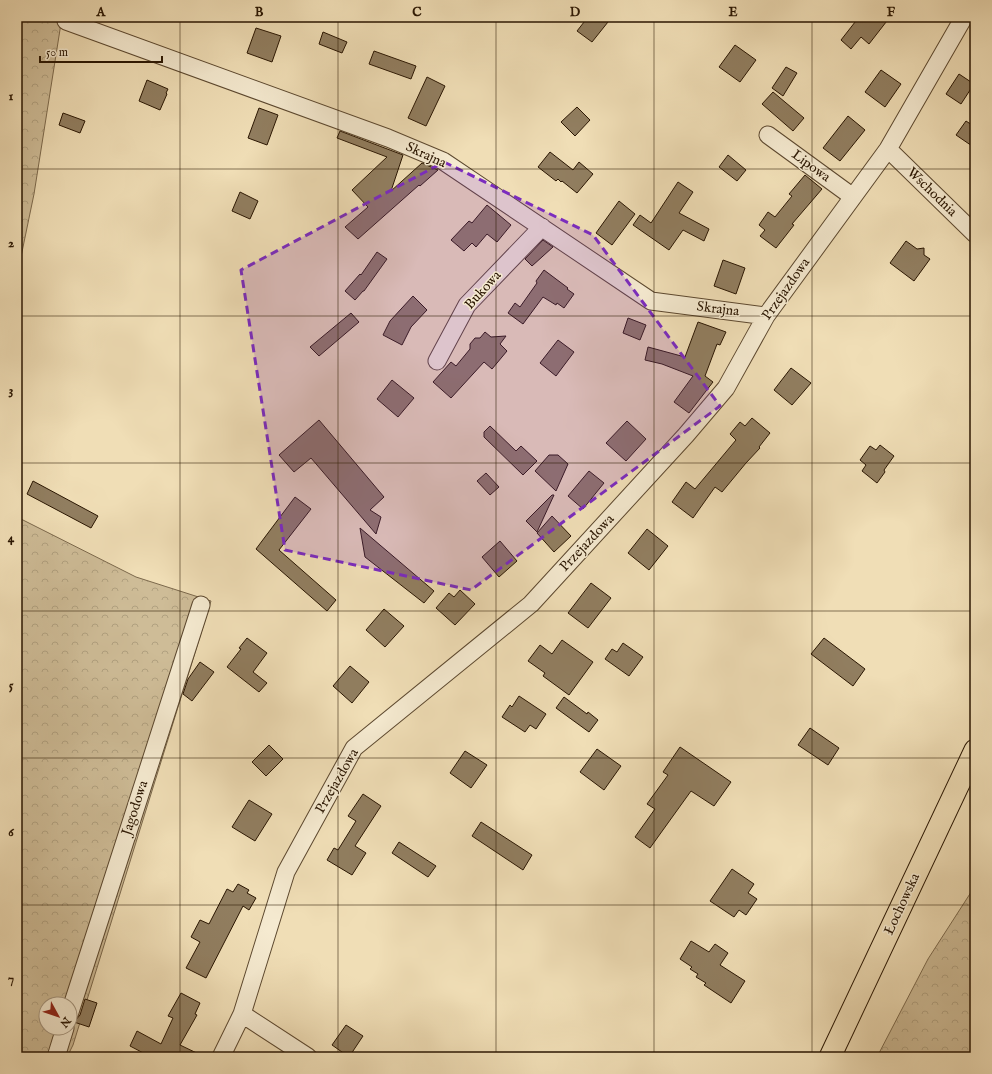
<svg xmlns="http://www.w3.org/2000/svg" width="992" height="1074" font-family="'IM FELL English',serif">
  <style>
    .forest { fill: url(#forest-crowns); stroke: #7c694c; fill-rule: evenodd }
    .building { fill: #917e60; stroke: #2a1602 }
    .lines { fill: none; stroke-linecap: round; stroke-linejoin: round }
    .minor-casing { stroke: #5c482f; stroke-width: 19 }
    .major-casing { stroke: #2a1602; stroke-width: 23 }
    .minor { stroke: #f5ead0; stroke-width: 17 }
    .major { stroke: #f0deb6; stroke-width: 21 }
    .marked { fill: #7b2cbf; fill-opacity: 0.2; stroke: #7b2cbf; stroke-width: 3; stroke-dasharray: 8 5; stroke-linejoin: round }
    .grid { fill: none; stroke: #2a1602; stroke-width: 1; stroke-opacity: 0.55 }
    .labels { text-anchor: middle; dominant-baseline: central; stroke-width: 3; stroke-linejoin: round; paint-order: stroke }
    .street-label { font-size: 14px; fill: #2a1602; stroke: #f5ead0 }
    .neatline { fill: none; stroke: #2a1602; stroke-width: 1.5 }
    .grid-label { font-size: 13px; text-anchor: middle; font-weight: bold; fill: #2a1602 }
  </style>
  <defs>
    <pattern id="forest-crowns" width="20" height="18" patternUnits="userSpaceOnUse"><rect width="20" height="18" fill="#cebc97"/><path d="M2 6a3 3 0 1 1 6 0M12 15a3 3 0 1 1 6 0" fill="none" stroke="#b1a180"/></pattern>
  </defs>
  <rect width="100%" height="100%" fill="#f0deb6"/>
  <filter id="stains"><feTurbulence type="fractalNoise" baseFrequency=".005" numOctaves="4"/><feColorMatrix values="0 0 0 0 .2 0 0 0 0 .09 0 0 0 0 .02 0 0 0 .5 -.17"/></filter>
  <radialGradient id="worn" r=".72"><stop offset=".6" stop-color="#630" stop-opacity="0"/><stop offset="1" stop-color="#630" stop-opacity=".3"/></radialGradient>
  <path class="forest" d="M 17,17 L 62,17 L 34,194 L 17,276 Z
    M 17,517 L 136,577 L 211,601 L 73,1045 L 67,1057 L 17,1057 ZM 46,1004 L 70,1004 L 70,1028 L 46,1028 Z
    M 975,886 L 975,1057 L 877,1057 L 928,959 Z"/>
  <path class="building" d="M 588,17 L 612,17 L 592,42 L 577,31 Z
    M 859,17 L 890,17 L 869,44 L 861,37 L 851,49 L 841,40 Z
    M 256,28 L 281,36 L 272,62 L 247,53 Z
    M 323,32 L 347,42 L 342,53 L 319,44 Z
    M 735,45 L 756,60 L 740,82 L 719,67 Z
    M 374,51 L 416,66 L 411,79 L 369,64 Z
    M 786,67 L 797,73 L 783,96 L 772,88 Z
    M 881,70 L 901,84 L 885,107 L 865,92 Z
    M 959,74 L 974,84 L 961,104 L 946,94 Z
    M 427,77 L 445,86 L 426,126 L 408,118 Z
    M 147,80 L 168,89 L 166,93 L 167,94 L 160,110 L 139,101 Z
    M 773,92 L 804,118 L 793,131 L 762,104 Z
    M 577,107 L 590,120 L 575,136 L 561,122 Z
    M 259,108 L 278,115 L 267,145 L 248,138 Z
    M 63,113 L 85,121 L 80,133 L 59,125 Z
    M 848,116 L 865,130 L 840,161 L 823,148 Z
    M 966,121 L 975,127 L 975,148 L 956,135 Z
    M 340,131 L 403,155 L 391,191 L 422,163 L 438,170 L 420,186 L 419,185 L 358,239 L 345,227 L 368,207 L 352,190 L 387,157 L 337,138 Z
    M 550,152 L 573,170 L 579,162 L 593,174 L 577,193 L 562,181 L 561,182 L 558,179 L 556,181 L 538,167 Z
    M 728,155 L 746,170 L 737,181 L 719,167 Z
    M 805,175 L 822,189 L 792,224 L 794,225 L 776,248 L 760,236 L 765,230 L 759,225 L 768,212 L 775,217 L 792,196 L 789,194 Z
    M 678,182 L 693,192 L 679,213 L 709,229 L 704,241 L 683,230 L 669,250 L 633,225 L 640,215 L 651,223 Z
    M 240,192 L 258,201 L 250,219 L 232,211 Z
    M 619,201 L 635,214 L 612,245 L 596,233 Z
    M 487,205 L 511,225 L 497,242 L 487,234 L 476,247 L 472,243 L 464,251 L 451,240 L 469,221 L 472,223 Z
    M 543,240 L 553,247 L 532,266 L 525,259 Z
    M 906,241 L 917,249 L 924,248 L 924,255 L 930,259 L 914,281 L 890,263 Z
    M 377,252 L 387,259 L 364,291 L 363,291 L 355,300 L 345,291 L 360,274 L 361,275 Z
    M 723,260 L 745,268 L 736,294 L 714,286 Z
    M 544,270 L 568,288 L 567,289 L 574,294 L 564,308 L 557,303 L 556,305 L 543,297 L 523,324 L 508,313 L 515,303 L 520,307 L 537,283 L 536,281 Z
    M 413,296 L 427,310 L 411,327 L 402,345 L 383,335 L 390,321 Z
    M 351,313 L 359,322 L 319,356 L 310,347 Z
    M 628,318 L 646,325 L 640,340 L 623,333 Z
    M 698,322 L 726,332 L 720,345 L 717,344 L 705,376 L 713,382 L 689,413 L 674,402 L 693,376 L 662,364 L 645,360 L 648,347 L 685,357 Z
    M 485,332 L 491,337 L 506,336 L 500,344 L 507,351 L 492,369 L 484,362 L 451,398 L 433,382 L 451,362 L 456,366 L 470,349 L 470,344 L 475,338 L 480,338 Z
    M 558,340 L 574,352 L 556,376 L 540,363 Z
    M 791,368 L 811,383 L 792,405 L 774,390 Z
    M 392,380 L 414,398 L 398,417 L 377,399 Z
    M 752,418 L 770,433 L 759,447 L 760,448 L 746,463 L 722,492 L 715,487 L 693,518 L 672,502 L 686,482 L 695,489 L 736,440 L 730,434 L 740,422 L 745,426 Z
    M 319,420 L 384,497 L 370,510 L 381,517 L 376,534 L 311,458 L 294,472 L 279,455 Z
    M 627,421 L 646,439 L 626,461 L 606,443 Z
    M 490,426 L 516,451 L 521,446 L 537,461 L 523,475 L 484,437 L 484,432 Z
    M 880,445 L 894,456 L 884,470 L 885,472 L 877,483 L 862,471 L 866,465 L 860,460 L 870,446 L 876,450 Z
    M 549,455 L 558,455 L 568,464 L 556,491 L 535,471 Z
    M 589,471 L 604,483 L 583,509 L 568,496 Z
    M 486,473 L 499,487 L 490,495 L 477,481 Z
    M 33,481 L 98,516 L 91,528 L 27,494 Z
    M 552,495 L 554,495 L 537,532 L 526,521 Z
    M 295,497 L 311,509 L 279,550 L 336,600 L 327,611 L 256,549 Z
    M 552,516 L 571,536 L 554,552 L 537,533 Z
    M 360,528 L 434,591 L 424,603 L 365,557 Z
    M 647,529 L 668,546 L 649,570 L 628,553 Z
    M 500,541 L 517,561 L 499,577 L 482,557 Z
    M 591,583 L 611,598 L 588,628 L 568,613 Z
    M 460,590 L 475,604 L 455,625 L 436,608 L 449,593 L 454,597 Z
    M 384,609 L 404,626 L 385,647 L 366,630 Z
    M 247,638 L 267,653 L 253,672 L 267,683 L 259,692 L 227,667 L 241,649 L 239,648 Z
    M 824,638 L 865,669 L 853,686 L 811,654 Z
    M 562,640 L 593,662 L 569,695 L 543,676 L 545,673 L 528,661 L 540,645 L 552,654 Z
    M 623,643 L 643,657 L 629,676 L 605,659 L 612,649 L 617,652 Z
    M 200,662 L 214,672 L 192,701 L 183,694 L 188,679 Z
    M 350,666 L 369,682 L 352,703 L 333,686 Z
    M 519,696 L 546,714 L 536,729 L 530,725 L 525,732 L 502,717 L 510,705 L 512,707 Z
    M 564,697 L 587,714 L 588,712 L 598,720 L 589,732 L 556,708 Z
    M 810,728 L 839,748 L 828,765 L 798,745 Z
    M 269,745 L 283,759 L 266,776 L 252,762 Z
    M 680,747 L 731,782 L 714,806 L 691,791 L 650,848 L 635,837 L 655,809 L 647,804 L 668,775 L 663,772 Z
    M 597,749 L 621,766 L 604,790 L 580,772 Z
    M 465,751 L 487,765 L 471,788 L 450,773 Z
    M 363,794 L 381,806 L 355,846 L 366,853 L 352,875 L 327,860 L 334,848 L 338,850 L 356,821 L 348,816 Z
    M 249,800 L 272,814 L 255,841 L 232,827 Z
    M 481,822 L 532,855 L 523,870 L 472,836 Z
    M 399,842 L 436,866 L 428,877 L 392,853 Z
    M 732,869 L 754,884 L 748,893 L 757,899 L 746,915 L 739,910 L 734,917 L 710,901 Z
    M 238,884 L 249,890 L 247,893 L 256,898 L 249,910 L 243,906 L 206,978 L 186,968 L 200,942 L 191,937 L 200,920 L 209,924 L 227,889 L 233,892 Z
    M 691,941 L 709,952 L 715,944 L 728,953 L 720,965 L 745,981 L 731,1003 L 704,985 L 706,983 L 696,977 L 698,974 L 690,969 L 692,967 L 680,959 Z
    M 181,993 L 200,1003 L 195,1014 L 197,1015 L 180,1045 L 205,1057 L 151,1057 L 130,1046 L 137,1031 L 161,1044 L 173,1018 L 168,1016 Z
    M 85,999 L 97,1003 L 89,1027 L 74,1022 L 80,1015 Z
    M 346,1025 L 363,1036 L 349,1057 L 332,1045 Z"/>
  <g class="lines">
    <g class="minor-casing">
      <path id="minor" d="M 66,21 L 388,138 L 443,161 L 651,301 L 766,316
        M 768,135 L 853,197
        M 888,149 L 975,234
        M 437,361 L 467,305 L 542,227
        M 70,1012 L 201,605
        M 242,1014 L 308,1057
        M 56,1057 L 65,1028
        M 221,1057 L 242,1014 L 286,872 L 354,748 L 531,604 L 686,435 L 726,388 L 766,316 L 888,149 L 964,17"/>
    </g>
    <g class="major-casing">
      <path id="major" d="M 830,1057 L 975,750"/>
    </g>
    <use href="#minor" class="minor"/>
    <use href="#major" class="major"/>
  </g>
  <path class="marked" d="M 444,162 L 593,235 L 720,406 L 471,590 L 285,550 L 241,270 Z"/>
  <path class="grid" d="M 180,17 L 180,1057M 338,17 L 338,1057M 496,17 L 496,1057M 654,17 L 654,1057M 812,17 L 812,1057M 17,169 L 975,169M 17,316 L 975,316M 17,463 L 975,463M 17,611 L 975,611M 17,758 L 975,758M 17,905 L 975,905"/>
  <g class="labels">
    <g class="street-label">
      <text transform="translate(426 155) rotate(25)">Skrajna</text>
      <text transform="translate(811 166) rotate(36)">Lipowa</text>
      <text transform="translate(932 192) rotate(44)">Wschodnia</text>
      <text transform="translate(786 289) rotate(-55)">Przejazdowa</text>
      <text transform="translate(483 290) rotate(-48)">Bukowa</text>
      <text transform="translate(718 309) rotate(7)">Skrajna</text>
      <text transform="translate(587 543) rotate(-47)">Przejazdowa</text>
      <text transform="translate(337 781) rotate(-60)">Przejazdowa</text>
      <text transform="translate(135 808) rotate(-72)">Jagodowa</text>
      <text transform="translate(902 904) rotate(-65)">Łochowska</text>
    </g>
  </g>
  <rect width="992" height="1074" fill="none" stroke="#f0deb6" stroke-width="44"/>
  <g transform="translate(58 1016) rotate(130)"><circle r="19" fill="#f5ead0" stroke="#a4957e"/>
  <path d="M0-3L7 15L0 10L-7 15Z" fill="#8f2418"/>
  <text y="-6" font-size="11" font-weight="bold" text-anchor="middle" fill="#2a1602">N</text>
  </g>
  <path d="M40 56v6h122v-6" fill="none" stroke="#2a1602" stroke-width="2"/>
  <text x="46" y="56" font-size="12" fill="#2a1602" stroke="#f5ead0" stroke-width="3" paint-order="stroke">50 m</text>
  <rect x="22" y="22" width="948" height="1030" class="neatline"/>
  <g class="grid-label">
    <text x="101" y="16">A</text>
    <text x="259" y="16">B</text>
    <text x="417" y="16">C</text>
    <text x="575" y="16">D</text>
    <text x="733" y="16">E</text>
    <text x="891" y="16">F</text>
    <text x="11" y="100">1</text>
    <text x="11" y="247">2</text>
    <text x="11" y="394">3</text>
    <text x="11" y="542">4</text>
    <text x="11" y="689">5</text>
    <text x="11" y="836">6</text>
    <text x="11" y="983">7</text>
  </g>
  <rect width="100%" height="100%" filter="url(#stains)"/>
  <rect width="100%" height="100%" fill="url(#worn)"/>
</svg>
